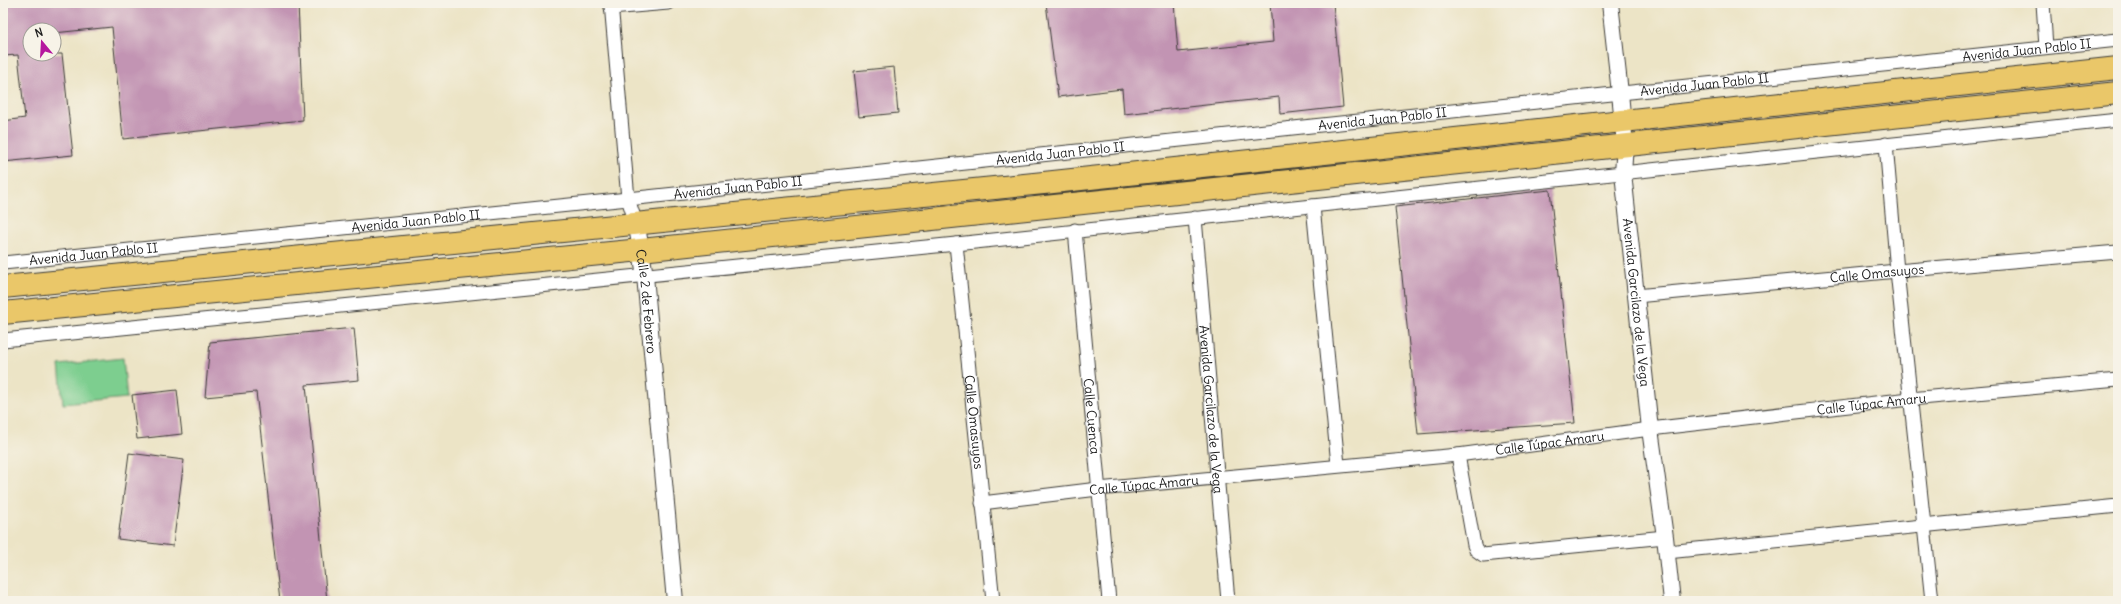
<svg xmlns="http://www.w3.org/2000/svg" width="2121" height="604" font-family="Delius,sans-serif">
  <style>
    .green { fill: #7dce8f; stroke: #4c7556 }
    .building { fill: #c294b3 }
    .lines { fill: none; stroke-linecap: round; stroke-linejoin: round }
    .minor-casing { stroke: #3b3a36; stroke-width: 15 }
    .tertiary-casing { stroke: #3b3a36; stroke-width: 18 }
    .trunk-casing { stroke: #3b3a36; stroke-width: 24 }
    .minor { stroke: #fff; stroke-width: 13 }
    .tertiary { stroke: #fff; stroke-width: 16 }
    .trunk { stroke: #eac769; stroke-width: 22 }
    .labels { text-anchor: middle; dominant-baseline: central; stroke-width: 4; stroke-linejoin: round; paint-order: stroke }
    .street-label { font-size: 13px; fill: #1c1c1c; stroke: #f7f3e8 }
  </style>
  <rect width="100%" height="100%" fill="#f7f3e8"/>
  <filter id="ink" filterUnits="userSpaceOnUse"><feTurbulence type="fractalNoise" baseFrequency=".025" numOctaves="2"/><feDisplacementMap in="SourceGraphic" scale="8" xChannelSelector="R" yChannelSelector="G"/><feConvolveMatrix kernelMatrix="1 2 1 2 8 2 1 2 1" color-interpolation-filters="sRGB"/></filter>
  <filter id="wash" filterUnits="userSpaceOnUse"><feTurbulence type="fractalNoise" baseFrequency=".012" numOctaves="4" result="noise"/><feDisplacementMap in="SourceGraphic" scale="16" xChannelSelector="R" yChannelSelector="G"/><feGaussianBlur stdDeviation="0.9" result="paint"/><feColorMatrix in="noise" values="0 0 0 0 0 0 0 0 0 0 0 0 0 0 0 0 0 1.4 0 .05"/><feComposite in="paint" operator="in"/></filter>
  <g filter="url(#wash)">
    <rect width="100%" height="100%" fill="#ece4c6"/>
    <path class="green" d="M 123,358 L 127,398 L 63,404 L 59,365 Z"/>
    <g id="blocks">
      <path class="building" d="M 3,3 L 298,3 L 303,120 L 123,139 L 112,27 L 54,33 L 54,30 L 30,30 L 30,54 L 62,54 L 73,155 L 3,162 L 3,121 L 25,118 L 18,55 L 3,56 Z
        M 1046,3 L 1174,3 L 1178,52 L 1273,42 L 1270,3 L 1333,3 L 1343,107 L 1280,114 L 1279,97 L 1124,114 L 1122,89 L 1058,97 Z
        M 894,67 L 898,113 L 859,117 L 854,71 Z
        M 1550,190 L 1575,423 L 1418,434 L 1395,207 Z
        M 354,328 L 359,380 L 306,385 L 327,601 L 280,601 L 256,392 L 205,397 L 210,342 Z
        M 177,390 L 182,434 L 137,439 L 132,395 Z
        M 129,453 L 184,460 L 173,546 L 118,539 Z"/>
    </g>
  </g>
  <g filter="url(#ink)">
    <use href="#blocks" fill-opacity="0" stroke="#3b3a36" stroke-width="1"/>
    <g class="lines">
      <g class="minor-casing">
        <g id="minor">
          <path d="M 611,3 L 628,199 L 637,226"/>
          <path d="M 2043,3 L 2046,47"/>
          <path d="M 611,8 L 668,3"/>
          <path d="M 1886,144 L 1897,271 L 1932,601"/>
          <path d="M 1313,206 L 1338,465"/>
          <path id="s1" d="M 1195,218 L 1228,601"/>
          <path id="s2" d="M 1075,230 L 1109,601"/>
          <path id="s3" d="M 956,244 L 993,601"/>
          <path id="s4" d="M 3,263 L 628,199 L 2118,40"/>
          <path id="s5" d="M 1636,296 L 1897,271 L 2118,252"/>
          <path d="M 3,340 L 956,244 L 2118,120"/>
          <path d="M 1458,455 L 1474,545 L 1476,550 L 1483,555 L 1665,537"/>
          <path id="s6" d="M 982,503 L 1098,489 L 1458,455 L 1650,429 L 1910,399 L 2118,380"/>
          <path d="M 1667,552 L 2118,506"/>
        </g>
      </g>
      <g class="tertiary-casing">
        <g id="tertiary">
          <path id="s7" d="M 1610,3 L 1620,93 L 1625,145 L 1623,173 L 1636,296 L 1650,429 L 1665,537 L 1672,601"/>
          <path id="s8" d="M 637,226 L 645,276 L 675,601"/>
        </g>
      </g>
      <g class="trunk-casing">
        <path id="trunk" d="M 3,287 C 709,219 1413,146 2118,68
          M 3,313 L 641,250 L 2118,93"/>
      </g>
      <use href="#minor" class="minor"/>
      <use href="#tertiary" class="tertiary"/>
      <use href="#trunk" class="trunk"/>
    </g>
  </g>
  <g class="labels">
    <g class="street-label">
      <text stroke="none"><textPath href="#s4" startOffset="2035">Avenida Juan Pablo II</textPath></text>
      <text stroke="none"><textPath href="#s4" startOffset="1711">Avenida Juan Pablo II</textPath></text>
      <text stroke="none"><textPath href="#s4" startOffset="1387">Avenida Juan Pablo II</textPath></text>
      <text stroke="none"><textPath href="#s4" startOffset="1063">Avenida Juan Pablo II</textPath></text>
      <text stroke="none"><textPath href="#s4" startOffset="739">Avenida Juan Pablo II</textPath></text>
      <text stroke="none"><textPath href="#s4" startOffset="415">Avenida Juan Pablo II</textPath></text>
      <text stroke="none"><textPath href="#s4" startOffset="91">Avenida Juan Pablo II</textPath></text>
      <text stroke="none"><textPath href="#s5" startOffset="242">Calle Omasuyos</textPath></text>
      <text stroke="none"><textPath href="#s8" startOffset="76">Calle 2 de Febrero</textPath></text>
      <text stroke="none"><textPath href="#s7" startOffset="301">Avenida Garcilazo de la Vega</textPath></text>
      <text stroke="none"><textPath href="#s6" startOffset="895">Calle Túpac Amaru</textPath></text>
      <text stroke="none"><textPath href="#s1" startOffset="192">Avenida Garcilazo de la Vega</textPath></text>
      <text stroke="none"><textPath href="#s2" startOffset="187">Calle Cuenca</textPath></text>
      <text stroke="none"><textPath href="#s3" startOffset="179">Calle Omasuyos</textPath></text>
      <text stroke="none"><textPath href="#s6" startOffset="571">Calle Túpac Amaru</textPath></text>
      <text stroke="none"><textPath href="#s6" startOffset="163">Calle Túpac Amaru</textPath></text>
    </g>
  </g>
  <rect width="2121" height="604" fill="none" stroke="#f7f3e8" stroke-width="16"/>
  <g transform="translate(42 42) rotate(342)"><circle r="19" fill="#f7f3e8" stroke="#9f9d96"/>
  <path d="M0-3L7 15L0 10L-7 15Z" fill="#b5179e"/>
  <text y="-6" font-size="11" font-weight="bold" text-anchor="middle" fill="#1c1c1c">N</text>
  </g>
</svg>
